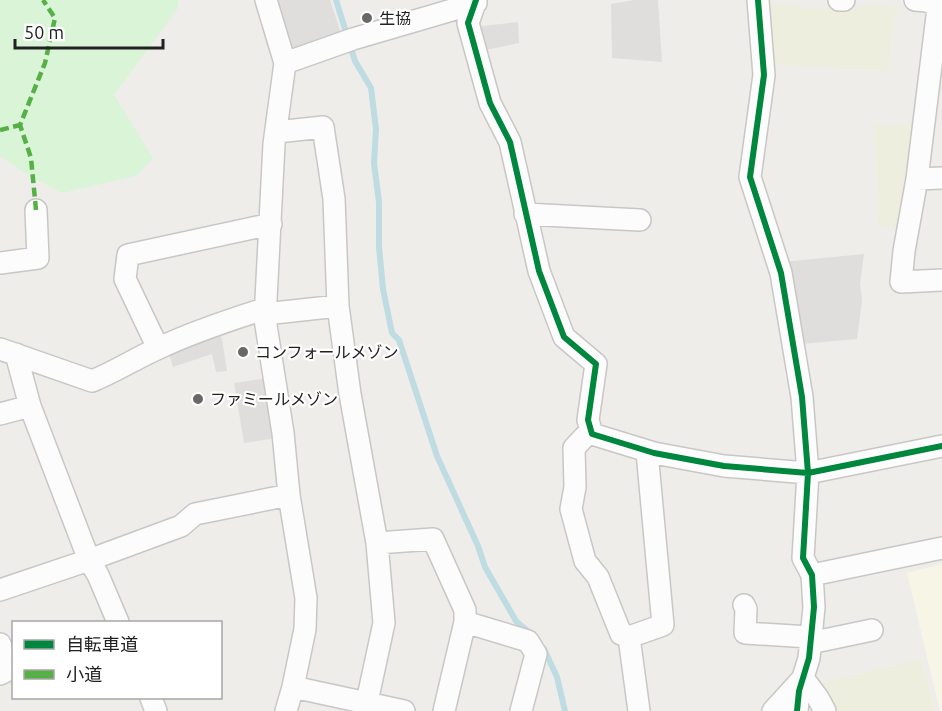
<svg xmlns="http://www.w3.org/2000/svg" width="942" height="711" font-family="Ubuntu,'Noto Sans JP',sans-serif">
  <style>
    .education { fill: #f7f6e6 }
    .farmland { fill: #eeeede }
    .park { fill: #d9f4d7 }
    .parking { fill: #dfdedd }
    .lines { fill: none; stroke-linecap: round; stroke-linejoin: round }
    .stream { stroke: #bedce1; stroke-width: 6 }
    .minor-casing { stroke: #c8c7c6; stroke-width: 24 }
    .minor { stroke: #fdfcfc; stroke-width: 21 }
    .quiet { stroke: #55b145; stroke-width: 4.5; stroke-dasharray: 9 4.5; stroke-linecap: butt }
    .cycleway-casing { stroke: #fff; stroke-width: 10 }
    .cycleway { stroke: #00873e; stroke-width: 6 }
    .poi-dot { fill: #696867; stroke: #fff; stroke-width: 2 }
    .labels { text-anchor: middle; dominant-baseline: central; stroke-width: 4.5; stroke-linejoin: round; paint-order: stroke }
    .poi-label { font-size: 16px; fill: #212121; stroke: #fff; text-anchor: start }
  </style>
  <rect width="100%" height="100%" fill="#efedea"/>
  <path class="education" d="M 942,564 L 942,711 L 940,711 L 907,573 Z"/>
  <path class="farmland" d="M 781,4 L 816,8 L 873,5 L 896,7 L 889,71 L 769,64 L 768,6 Z
    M 915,123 L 901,228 L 877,227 L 878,200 L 873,126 Z
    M 922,659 L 935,711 L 836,711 L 820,683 Z"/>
  <path class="park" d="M 0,0 L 178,0 L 178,8 L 114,95 L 153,158 L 136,176 L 62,193 L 20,170 L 0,156 Z"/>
  <path class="parking" d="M 276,0 L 330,0 L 342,36 L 297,53 L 288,41 Z
    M 634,0 L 658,0 L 662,62 L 612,58 L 611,4 Z
    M 518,22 L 519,43 L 481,51 L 482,26 Z
    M 864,254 L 860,284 L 862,301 L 857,339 L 801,344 L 782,262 Z
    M 221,333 L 227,371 L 216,372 L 212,354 L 173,367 L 168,351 Z
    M 267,378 L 276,438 L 244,443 L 234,383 Z"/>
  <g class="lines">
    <path class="stream" d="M 336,0 L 355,61 L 371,88 L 376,129 L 374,163 L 379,202 L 379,247 L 383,289 L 392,333 L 399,340 L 437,456 L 478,546 L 485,567 L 516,621 L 531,634
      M 544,649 L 557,677 L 565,711"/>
    <g class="minor-casing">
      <path id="minor" d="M 266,0 L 285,63 L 274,144 L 265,319 L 283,433 L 289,495 L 306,598 L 305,629 L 293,687 L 286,711
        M 476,0 L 468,23 L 490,103 L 510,142 L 539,271 L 564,337 L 596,364 L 588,420 L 592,434 L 654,453 L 724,466 L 808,473 L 942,446
        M 758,0 L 764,75 L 750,177 L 781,273 L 802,397 L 808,473 L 803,558 L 812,575 L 814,607 L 809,658 L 799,691 L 797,711
        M 839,0 L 844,0
        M 915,0 L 927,1 L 942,8
        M 938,8 L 917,179 L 904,251 L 901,282 L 942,280
        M 285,63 L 353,39 L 476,3
        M 277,132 L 323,127 L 334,199 L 338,306
        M 917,179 L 942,178
        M 525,214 L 640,220
        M 0,263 L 38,258 L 36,210
        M 265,314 L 338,306 L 350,394 L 377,543 L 384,623 L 365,711
        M 158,348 L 125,279 L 128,255 L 271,224
        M 0,349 L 92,381 C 115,372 136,358 159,348 C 193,332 229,320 264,309
        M 16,354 L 30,406 L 89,560 L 98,575 L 118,622
        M 0,414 L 30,406
        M 590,431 L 574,448 L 575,487 L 571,509 L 585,561 L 598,577 L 621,634 L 629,637
        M 377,543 L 433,539 L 465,610 L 465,622 L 528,641 L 536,654 L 521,711
        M 812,575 L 942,548
        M 0,590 L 89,560 L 181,526 L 195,514 L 289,495
        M 744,605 L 746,609 L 745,633 L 810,637
        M 810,643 L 872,630
        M 0,644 L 10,669 L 0,674
        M 293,687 L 404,711
        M 151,698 L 156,711
        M 444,711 L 465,622
        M 639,711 L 629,637 L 663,625 L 647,452
        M 773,711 L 803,678 L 818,698 L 825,711"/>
    </g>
    <use href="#minor" class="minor"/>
    <path class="quiet" d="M 0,130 L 20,125
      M 36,210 L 31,158 L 20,125 L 45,63 L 55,18 L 43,0"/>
    <g class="cycleway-casing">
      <path id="cycleway" d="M 476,0 L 468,23 L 490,103 L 510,142 L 539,271 L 564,337 L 596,364 L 588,420 L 592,434 L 654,453 L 724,466 L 808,473 L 942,446
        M 758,0 L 764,75 L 750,177 L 781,273 L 802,397 L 808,473 L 803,558 L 812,575 L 814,607 L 809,658 L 799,691 L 797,711"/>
    </g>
    <use href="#cycleway" class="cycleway"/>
  </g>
  <g class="poi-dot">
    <circle cx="367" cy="18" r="6"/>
    <circle cx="243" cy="352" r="6"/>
    <circle cx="198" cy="399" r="6"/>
  </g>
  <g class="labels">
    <g class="poi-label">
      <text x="379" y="18">生協</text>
      <text x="255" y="352">コンフォールメゾン</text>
      <text x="210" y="399">ファミールメゾン</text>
    </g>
  </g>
  <rect x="12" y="621" width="210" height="78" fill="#ffffff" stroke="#a6a6a6" stroke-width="1.5"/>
  <rect x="24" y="640" width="30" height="9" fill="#00873e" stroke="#a6a6a6" stroke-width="1.5"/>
  <text x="66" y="651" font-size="18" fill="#212121">自転車道</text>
  <rect x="24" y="670" width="30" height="9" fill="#55b145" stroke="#a6a6a6" stroke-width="1.5"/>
  <text x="66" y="681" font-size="18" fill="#212121">小道</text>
  <path d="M15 39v9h148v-9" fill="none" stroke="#212121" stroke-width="3"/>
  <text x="24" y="39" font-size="18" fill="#212121" stroke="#ffffff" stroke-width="4.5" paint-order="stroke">50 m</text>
</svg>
